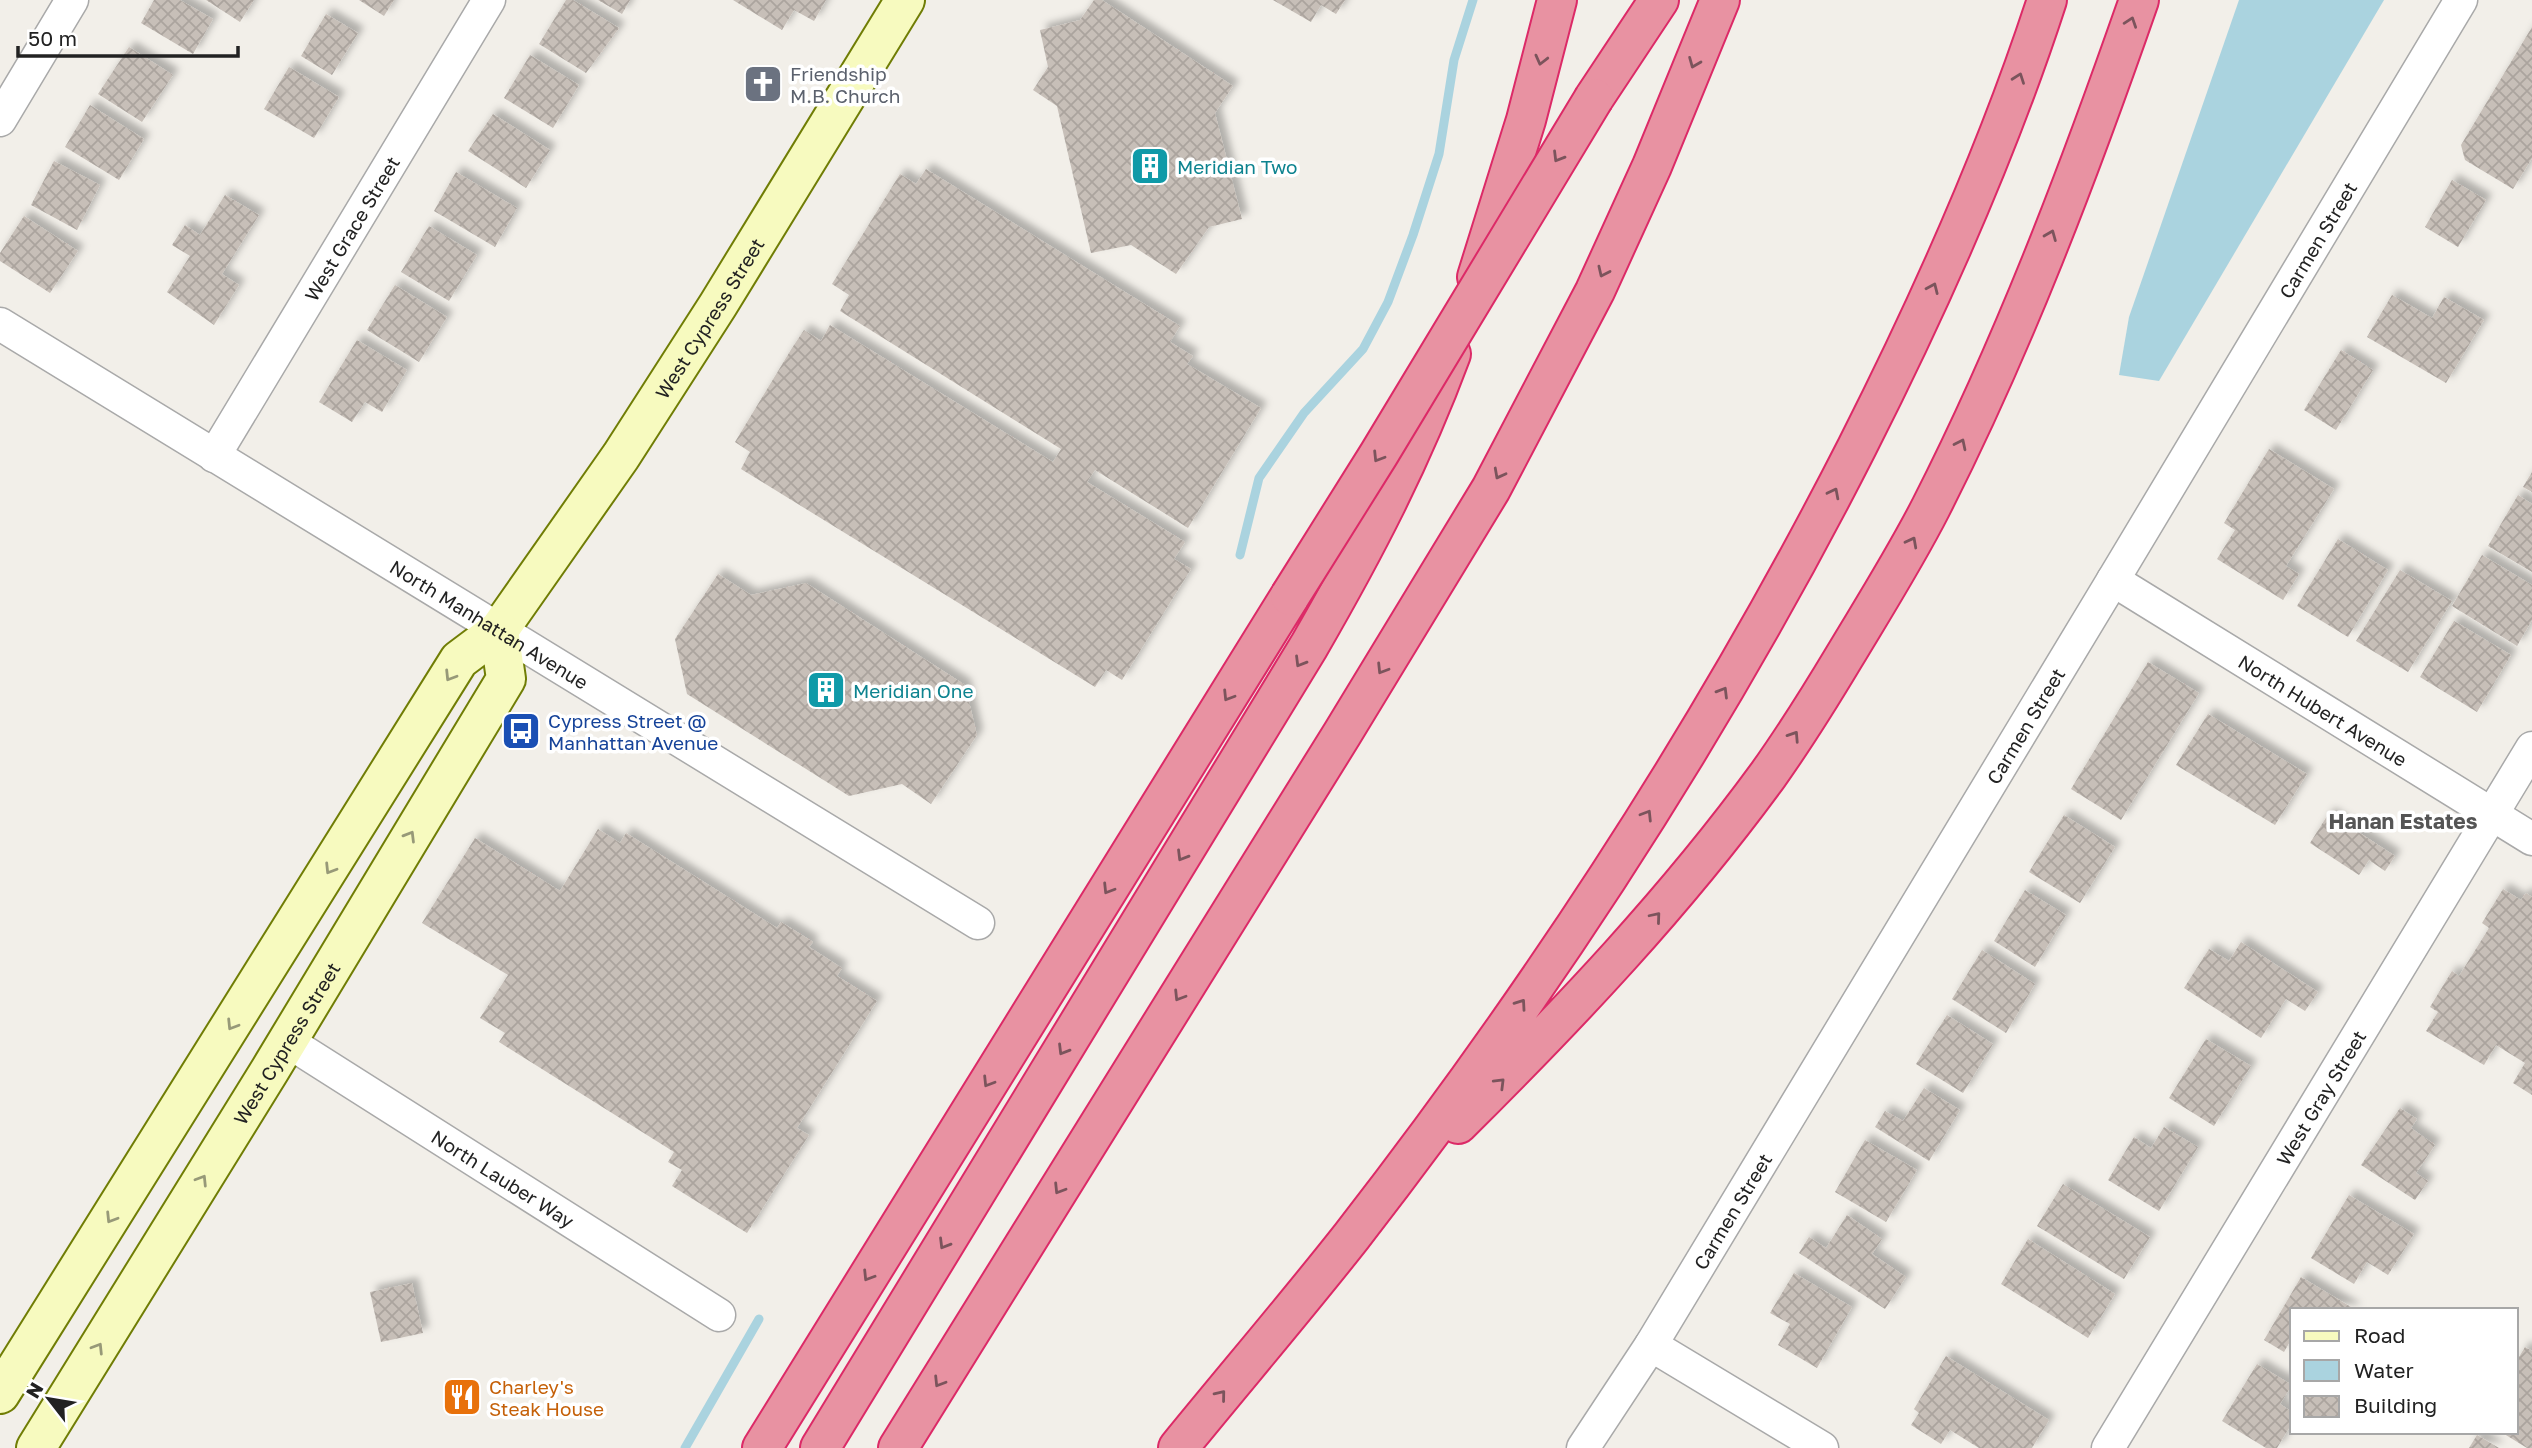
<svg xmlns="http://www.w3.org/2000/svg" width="2532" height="1448" font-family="'Golos Text',sans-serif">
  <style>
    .water { fill: #aad3df }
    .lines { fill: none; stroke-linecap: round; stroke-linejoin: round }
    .stream { stroke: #aad3df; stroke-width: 9 }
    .building { fill: url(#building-cross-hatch); filter: url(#shadow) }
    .street-casing { stroke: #a9a9a9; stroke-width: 35 }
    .secondary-casing { stroke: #707d05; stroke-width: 42 }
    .highway-casing { stroke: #dc2a67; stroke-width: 42 }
    .street { stroke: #fff; stroke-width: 32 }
    .secondary { stroke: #f7fabf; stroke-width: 38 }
    .highway { stroke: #e892a2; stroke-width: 38 }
    .highway-bridge-casing { stroke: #dc2a67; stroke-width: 42; stroke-linecap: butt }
    .highway-bridge { stroke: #e892a2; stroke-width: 38 }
    .oneway { stroke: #7b545c }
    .oneway2 { stroke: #979978 }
    .labels { text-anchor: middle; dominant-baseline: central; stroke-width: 7; stroke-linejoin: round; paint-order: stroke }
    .worship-label { font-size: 19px; fill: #5b616d; stroke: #fff; text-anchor: start }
    .culture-label { font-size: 19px; fill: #0d838f; stroke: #fff; text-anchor: start }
    .street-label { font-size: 19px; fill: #222; stroke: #fff }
    .transit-label { font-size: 19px; fill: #164399; stroke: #fff; text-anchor: start }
    .food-label { font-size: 19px; fill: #c56008; stroke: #fff; text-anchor: start }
    .neighbourhood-label { font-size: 21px; font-weight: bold; fill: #555; stroke: #fff }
  </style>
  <defs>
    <pattern id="building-cross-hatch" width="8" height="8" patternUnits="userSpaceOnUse" patternTransform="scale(1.75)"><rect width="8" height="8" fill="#c7bfb8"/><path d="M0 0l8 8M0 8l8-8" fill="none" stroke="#aba49e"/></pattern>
    <filter id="shadow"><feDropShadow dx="6" dy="-6" stdDeviation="3.5" flood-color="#0004"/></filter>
  </defs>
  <rect width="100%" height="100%" fill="#f2efe9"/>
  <path class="water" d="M 2239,0 L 2384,0 L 2159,381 L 2119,375 L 2129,317 Z"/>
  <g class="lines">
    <path class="stream" d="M 1240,555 L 1259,478 L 1304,413 L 1363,349 L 1388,302 L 1413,235 L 1439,154 L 1454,60 L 1473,0
      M 685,1448 L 759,1319"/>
  </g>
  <path class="building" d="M 154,0 L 180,0 L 213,19 L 193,54 L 141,23 Z
    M 206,0 L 254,0 L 240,22 Z
    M 359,0 L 394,0 L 384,16 Z
    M 566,0 L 573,0 L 619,28 L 586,73 L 539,44 Z
    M 598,0 L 630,0 L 622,14 Z
    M 733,0 L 826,0 L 814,21 L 794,10 L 782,30 Z
    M 1094,0 L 1102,0 L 1233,86 L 1215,113 L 1242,219 L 1209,227 L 1176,274 L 1131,245 L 1091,253 L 1057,106 L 1033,90 L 1048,67 L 1040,30 L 1080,20 Z
    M 1273,0 L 1345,0 L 1336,14 L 1321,5 L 1311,22 Z
    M 326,14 L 358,33 L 332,75 L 301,56 Z
    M 2532,27 L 2532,158 L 2513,189 L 2465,160 L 2461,145 Z
    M 129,47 L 173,75 L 142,122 L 98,94 Z
    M 530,55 L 579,85 L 553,128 L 504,98 Z
    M 289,67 L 339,97 L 314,138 L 264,109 Z
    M 90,105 L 144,139 L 119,180 L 65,147 Z
    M 493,114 L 550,150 L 526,188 L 468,151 Z
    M 54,161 L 100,185 L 77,230 L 31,205 Z
    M 926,169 L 1180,326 L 1170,342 L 1193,356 L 1187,364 L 1261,408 L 1188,528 L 1095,470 L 1087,482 L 1185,542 L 1174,559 L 1191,569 L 1122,680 L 1106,670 L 1095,687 L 741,469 L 750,452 L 735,442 L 792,348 L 804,330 L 821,341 L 830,325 L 1053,462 L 1061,449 L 840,311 L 849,295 L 832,284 L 900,174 L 916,184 Z
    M 456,172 L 517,208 L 495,247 L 434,211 Z
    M 2452,180 L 2486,200 L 2458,247 L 2425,227 Z
    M 225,195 L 259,215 L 222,274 L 239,285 L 214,325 L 167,292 L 190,256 L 172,245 L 185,225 L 200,235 Z
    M 24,216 L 78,251 L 50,293 L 0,261 L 0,253 Z
    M 429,226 L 477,255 L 449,301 L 401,272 Z
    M 395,285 L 447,317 L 419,362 L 367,330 Z
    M 2392,295 L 2432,318 L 2444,297 L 2484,320 L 2446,383 L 2367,337 Z
    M 357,340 L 407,370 L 382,412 L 365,402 L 352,422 L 319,402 Z
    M 2341,350 L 2373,370 L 2336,430 L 2304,410 Z
    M 2269,449 L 2334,489 L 2286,566 L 2299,574 L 2283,600 L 2217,559 L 2235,530 L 2224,523 Z
    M 2532,472 L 2532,492 L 2523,487 Z
    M 2518,495 L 2532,504 L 2532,572 L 2488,546 Z
    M 2338,539 L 2388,570 L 2348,637 L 2297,606 Z
    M 2482,555 L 2532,585 L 2532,620 L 2517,646 L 2452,606 Z
    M 2400,570 L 2452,601 L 2408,672 L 2356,641 Z
    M 718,574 L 751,595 L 806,583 L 965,685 L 977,735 L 931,804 L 902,784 L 849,796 L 687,694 L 675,639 Z
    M 2454,621 L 2511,655 L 2477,712 L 2420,677 Z
    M 2148,662 L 2199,693 L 2121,820 L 2071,789 Z
    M 2208,714 L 2307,774 L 2275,825 L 2176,765 Z
    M 2329,813 L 2395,856 L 2385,871 L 2369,860 L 2359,875 L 2310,843 Z
    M 2064,815 L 2115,847 L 2080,903 L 2029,872 Z
    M 598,829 L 620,843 L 626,833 L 777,928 L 781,922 L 813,942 L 809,947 L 842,968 L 837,976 L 877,1001 L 797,1128 L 809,1135 L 747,1233 L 672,1186 L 682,1170 L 668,1162 L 674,1152 L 499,1042 L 505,1033 L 480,1018 L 508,975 L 422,923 L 475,838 L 560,891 Z
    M 2503,889 L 2521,900 L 2526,893 L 2532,897 L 2532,1095 L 2513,1083 L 2525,1063 L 2496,1045 L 2484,1065 L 2426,1031 L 2438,1012 L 2430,1007 L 2452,971 L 2459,976 L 2489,928 L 2482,923 Z
    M 2025,890 L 2066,915 L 2035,967 L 1994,941 Z
    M 2241,942 L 2318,992 L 2305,1011 L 2286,999 L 2261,1038 L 2184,988 L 2209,949 L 2229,961 Z
    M 1982,950 L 2035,984 L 2006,1033 L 1952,999 Z
    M 1947,1015 L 1993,1044 L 1963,1093 L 1916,1064 Z
    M 2206,1039 L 2251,1066 L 2214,1126 L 2169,1098 Z
    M 1924,1088 L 1960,1110 L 1929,1161 L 1875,1127 L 1885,1111 L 1903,1121 Z
    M 2400,1108 L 2417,1119 L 2411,1128 L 2435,1145 L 2416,1173 L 2428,1181 L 2415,1200 L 2361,1165 Z
    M 2164,1127 L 2198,1147 L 2159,1211 L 2108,1180 L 2134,1137 L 2151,1148 Z
    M 1865,1140 L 1917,1170 L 1886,1222 L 1835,1192 Z
    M 2063,1184 L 2150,1237 L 2124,1279 L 2037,1226 Z
    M 2349,1195 L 2414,1234 L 2388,1275 L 2367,1262 L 2354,1284 L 2311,1258 Z
    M 1847,1215 L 1882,1239 L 1872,1254 L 1906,1277 L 1885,1309 L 1799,1253 L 1809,1237 L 1826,1248 Z
    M 2028,1239 L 2115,1294 L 2088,1338 L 2001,1284 Z
    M 1794,1273 L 1852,1307 L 1817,1368 L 1778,1345 L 1790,1324 L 1770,1313 Z
    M 2301,1277 L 2356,1310 L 2292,1310 L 2292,1338 L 2284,1352 L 2264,1340 Z
    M 412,1283 L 423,1333 L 381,1342 L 370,1292 Z
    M 2525,1347 L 2532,1351 L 2532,1448 L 2527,1448 L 2501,1432 L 2516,1432 L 2516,1362 Z
    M 1946,1356 L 2049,1420 L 2032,1448 L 1979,1448 L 1950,1430 L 1941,1444 L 1911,1425 L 1919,1413 L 1914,1409 Z
    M 2257,1364 L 2292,1385 L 2280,1404 L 2292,1412 L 2292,1423 L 2277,1448 L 2266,1448 L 2222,1421 Z
    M 2477,1435 L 2499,1448 L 2469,1448 Z"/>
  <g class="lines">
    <g class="street-casing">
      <g id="street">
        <path d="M 0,120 L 72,0"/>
        <path id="s1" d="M 0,324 L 978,923"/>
        <path id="s2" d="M 214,456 L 489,0"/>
        <path id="s3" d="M 2113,580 L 2532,839"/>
        <path id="s4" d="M 287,1041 L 719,1315"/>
        <path d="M 1651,1345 L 1822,1448"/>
        <path id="s5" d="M 1583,1448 L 1651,1345 L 2113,580 L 2461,0"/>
        <path id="s6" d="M 2108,1448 L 2532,748"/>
      </g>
    </g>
    <g class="secondary-casing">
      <g id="secondary">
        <path id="s7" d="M 0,1394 L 459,660 L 499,630 L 621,456 L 718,305 L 905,0"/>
        <path id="s8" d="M 36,1448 L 270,1070 L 506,679 L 499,630"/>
      </g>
    </g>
    <g class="highway-casing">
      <path id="highway" d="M 1594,98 L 1659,0
        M 1477,277 L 1526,120 L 1557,0
        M 1458,1124 C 1569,1014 1676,901 1768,775 C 1795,737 1820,697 1844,657 C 1874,607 1905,558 1931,507 C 2014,344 2079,172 2139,0
        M 762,1448 L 1290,596
        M 820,1448 L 1309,646 C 1365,549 1412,459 1451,354
        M 898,1448 L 1342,734 L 1491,489 L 1595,291 L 1652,166 L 1720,0
        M 1178,1448 C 1235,1378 1295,1308 1351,1237 C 1543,990 1715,726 1857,447 C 1930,303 1997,154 2047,0"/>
    </g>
    <use href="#street" class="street"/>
    <use href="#secondary" class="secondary"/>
    <use href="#highway" class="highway"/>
    <g class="highway-bridge-casing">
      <path id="highway-bridge" d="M 1290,596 L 1379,454 L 1594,98"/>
    </g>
    <use href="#highway-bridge" class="highway-bridge"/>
  </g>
  <defs><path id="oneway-chevron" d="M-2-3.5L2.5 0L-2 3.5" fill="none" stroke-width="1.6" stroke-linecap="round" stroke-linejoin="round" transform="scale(1.75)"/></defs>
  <g class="oneway">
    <use href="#oneway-chevron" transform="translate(2131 22) rotate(-71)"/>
    <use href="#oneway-chevron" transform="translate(1541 60) rotate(104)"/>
    <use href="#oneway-chevron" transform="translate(1694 63) rotate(112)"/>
    <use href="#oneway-chevron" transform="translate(2019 78) rotate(-70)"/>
    <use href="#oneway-chevron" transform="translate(1558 157) rotate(121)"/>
    <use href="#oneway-chevron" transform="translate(2051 235) rotate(-68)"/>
    <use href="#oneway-chevron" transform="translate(1603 272) rotate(115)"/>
    <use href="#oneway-chevron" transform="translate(1933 288) rotate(-66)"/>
    <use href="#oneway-chevron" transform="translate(1961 444) rotate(-64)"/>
    <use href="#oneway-chevron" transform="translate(1378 457) rotate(122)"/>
    <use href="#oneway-chevron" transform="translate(1499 474) rotate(118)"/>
    <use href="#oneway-chevron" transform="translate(1834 493) rotate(-63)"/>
    <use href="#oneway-chevron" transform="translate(1912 542) rotate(-62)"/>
    <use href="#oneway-chevron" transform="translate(1300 662) rotate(121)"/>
    <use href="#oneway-chevron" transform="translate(1382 669) rotate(122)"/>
    <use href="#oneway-chevron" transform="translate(1723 692) rotate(-59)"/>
    <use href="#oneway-chevron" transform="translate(1228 696) rotate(122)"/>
    <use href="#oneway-chevron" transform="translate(1794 736) rotate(-57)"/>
    <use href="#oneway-chevron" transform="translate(1647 815) rotate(-58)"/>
    <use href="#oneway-chevron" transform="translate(1182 856) rotate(121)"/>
    <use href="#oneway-chevron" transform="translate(1108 889) rotate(122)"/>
    <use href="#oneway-chevron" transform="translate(1656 917) rotate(-50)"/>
    <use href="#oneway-chevron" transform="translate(1179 996) rotate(122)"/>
    <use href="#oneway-chevron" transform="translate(1521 1004) rotate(-55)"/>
    <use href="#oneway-chevron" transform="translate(1063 1050) rotate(121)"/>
    <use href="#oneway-chevron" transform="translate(988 1082) rotate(122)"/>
    <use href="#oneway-chevron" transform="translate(1500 1083) rotate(-45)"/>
    <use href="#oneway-chevron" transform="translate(1059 1189) rotate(122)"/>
    <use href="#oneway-chevron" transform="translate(944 1244) rotate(121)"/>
    <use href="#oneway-chevron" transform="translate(868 1276) rotate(122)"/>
    <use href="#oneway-chevron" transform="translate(939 1382) rotate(122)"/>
    <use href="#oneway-chevron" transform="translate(1221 1395) rotate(-51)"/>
  </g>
  <g class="oneway2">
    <use href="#oneway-chevron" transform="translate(450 676) rotate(122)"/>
    <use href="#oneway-chevron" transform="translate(410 836) rotate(-59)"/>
    <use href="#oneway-chevron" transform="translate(330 869) rotate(122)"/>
    <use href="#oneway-chevron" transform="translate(232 1025) rotate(122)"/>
    <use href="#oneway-chevron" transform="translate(202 1180) rotate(-58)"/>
    <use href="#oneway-chevron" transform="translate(111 1218) rotate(122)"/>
    <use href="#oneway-chevron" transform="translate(98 1348) rotate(-58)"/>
  </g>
  <defs>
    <g id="church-square" transform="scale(2.0125)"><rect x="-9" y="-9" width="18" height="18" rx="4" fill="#6b7280" stroke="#fff"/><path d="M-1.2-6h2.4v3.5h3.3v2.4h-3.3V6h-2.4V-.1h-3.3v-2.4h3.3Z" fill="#fff"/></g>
    <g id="building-square" transform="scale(2.0125)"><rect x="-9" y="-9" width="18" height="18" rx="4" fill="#0f9aa8" stroke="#fff"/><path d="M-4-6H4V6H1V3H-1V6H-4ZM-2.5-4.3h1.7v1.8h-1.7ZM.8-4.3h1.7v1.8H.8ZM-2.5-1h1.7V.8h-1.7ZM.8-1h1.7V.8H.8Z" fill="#fff"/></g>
    <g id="bus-square" transform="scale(2.0125)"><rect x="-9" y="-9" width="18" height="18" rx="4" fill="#1a4fb4" stroke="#fff"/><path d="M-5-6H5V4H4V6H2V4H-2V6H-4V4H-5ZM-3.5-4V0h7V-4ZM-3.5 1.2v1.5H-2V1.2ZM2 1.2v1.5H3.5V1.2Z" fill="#fff"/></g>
    <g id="restaurant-square" transform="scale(2.0125)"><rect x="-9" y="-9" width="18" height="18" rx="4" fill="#e8710a" stroke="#fff"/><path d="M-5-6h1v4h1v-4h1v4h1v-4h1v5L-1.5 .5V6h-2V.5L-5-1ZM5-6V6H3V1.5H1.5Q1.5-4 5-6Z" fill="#fff"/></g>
  </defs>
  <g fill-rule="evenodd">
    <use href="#church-square" x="763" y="84"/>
    <use href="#building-square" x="1150" y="166"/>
    <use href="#building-square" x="826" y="690"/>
    <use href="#bus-square" x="521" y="731"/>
    <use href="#restaurant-square" x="462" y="1397"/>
  </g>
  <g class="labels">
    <g class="worship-label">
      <text x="790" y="73">Friendship<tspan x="790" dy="22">M.B. Church</tspan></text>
    </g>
    <g class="culture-label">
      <text x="1177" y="166">Meridian Two</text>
      <text x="853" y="690">Meridian One</text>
    </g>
    <g class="street-label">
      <text stroke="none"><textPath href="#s2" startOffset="266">West Grace Street</textPath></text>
      <text stroke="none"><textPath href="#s5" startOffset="1414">Carmen Street</textPath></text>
      <text stroke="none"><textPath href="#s7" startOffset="1292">West Cypress Street</textPath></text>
      <text stroke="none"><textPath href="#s1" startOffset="574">North Manhattan Avenue</textPath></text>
      <text stroke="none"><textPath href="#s3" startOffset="247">North Hubert Avenue</textPath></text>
      <text stroke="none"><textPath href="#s5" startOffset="847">Carmen Street</textPath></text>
      <text stroke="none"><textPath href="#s8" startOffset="476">West Cypress Street</textPath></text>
      <text stroke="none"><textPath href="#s6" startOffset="410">West Gray Street</textPath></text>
      <text stroke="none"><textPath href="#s4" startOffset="256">North Lauber Way</textPath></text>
      <text stroke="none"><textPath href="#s5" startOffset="280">Carmen Street</textPath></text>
    </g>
    <g class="transit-label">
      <text x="548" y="720">Cypress Street @<tspan x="548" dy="22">Manhattan Avenue</tspan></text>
    </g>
    <g class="food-label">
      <text x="489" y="1386">Charley's<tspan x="489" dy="22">Steak House</tspan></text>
    </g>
    <g class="neighbourhood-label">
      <text x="2403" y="821">Hanan Estates</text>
    </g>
  </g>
  <rect x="2290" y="1308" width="228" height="126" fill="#ffffff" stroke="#a7a7a7" stroke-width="2"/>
  <rect x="2304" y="1331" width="35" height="10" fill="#f7fabf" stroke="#a7a7a7" stroke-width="2"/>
  <text x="2354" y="1343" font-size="21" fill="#222222">Road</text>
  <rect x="2304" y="1360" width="35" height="21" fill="#aad3df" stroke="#a7a7a7" stroke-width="2"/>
  <text x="2354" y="1378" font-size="21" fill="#222222">Water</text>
  <rect x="2304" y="1396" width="35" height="21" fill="url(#building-cross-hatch)" stroke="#a7a7a7" stroke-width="2"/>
  <text x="2354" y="1413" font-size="21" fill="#222222">Building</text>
  <g transform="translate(49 1399) rotate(301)" stroke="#ffffff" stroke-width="5" paint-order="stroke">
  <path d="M0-5L12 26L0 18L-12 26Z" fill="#222222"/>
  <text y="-10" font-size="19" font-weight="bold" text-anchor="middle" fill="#222222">N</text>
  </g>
  <path d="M18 46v10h220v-10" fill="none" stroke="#222222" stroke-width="3.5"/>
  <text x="28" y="46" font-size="21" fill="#222222" stroke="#ffffff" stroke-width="5" paint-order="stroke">50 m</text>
</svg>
